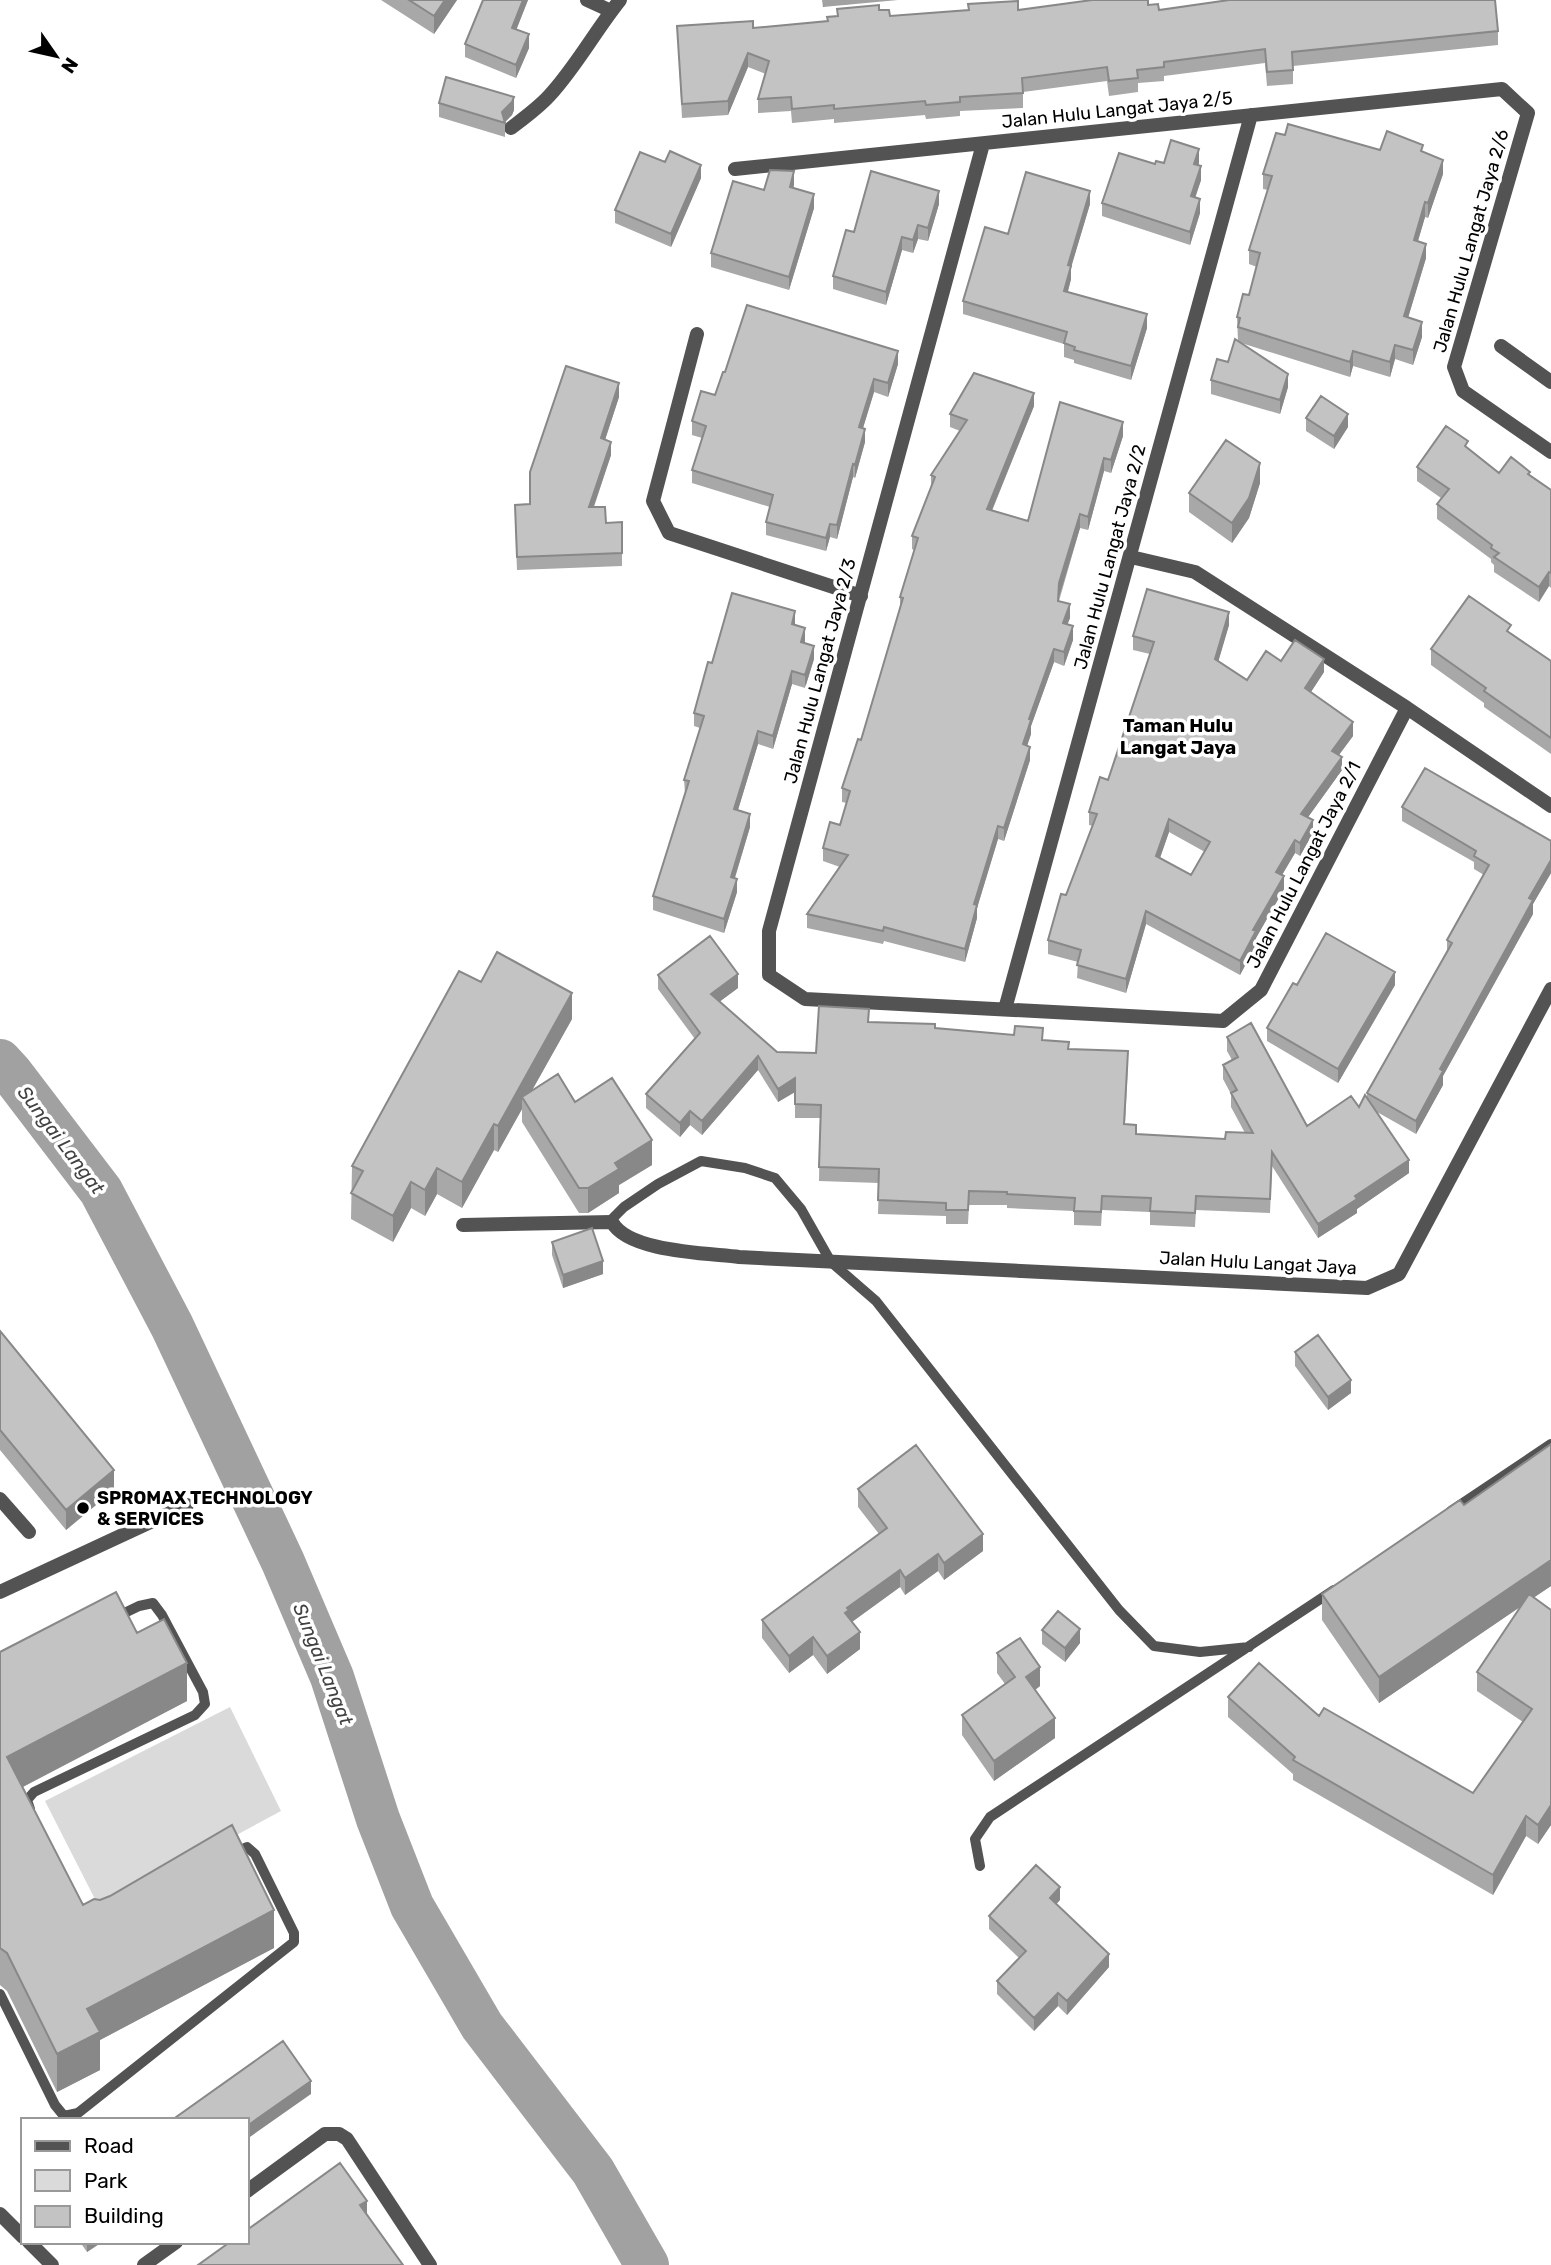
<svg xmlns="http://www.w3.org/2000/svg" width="1551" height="2265" font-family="Rubik,sans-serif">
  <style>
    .green { fill: #dadada }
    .water { fill: url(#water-waves) }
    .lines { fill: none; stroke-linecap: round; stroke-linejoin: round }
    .river { stroke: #a1a1a1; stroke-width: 44 }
    .lane { stroke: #535353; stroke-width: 10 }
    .street { stroke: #535353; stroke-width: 14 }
    .wall { fill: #a8a8a8; fill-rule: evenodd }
    .shaded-wall { fill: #888 }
    .building { fill: #c3c3c3; stroke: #888; stroke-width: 2; fill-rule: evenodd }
    .poi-dot { fill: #000; stroke: #fff; stroke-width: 2.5 }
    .labels { text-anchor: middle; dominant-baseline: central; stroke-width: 7; stroke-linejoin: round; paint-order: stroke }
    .street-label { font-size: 18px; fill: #000; stroke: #fff }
    .poi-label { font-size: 18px; font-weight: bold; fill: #000; stroke: #fff; text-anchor: start }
    .neighbourhood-label { font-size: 19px; font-weight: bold; fill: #000; stroke: #fff }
    .water-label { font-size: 19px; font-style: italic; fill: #424242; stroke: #fff }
  </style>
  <defs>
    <pattern id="water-waves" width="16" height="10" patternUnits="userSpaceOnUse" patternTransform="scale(1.75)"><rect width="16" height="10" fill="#a1a1a1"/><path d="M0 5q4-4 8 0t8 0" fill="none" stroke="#898989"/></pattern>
  </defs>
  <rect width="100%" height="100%" fill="#fff"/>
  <path class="green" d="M 230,1707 L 281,1811 L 100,1909 L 45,1801 Z"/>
  <path class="water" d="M 822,0 L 898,0 L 823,7 Z"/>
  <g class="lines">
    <path class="river" d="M 0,1061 L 11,1073 L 101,1191 L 172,1326 L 283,1562 L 332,1677 L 378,1819 L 412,1906 L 482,2026 L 593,2171 L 647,2265"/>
    <path class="lane" d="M 612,1222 L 613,1218 L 624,1207 L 658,1184 L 701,1161 L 745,1168 L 775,1178 L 801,1209 L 831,1262 L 876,1301 L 1119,1610 L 1154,1646 L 1200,1652 L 1249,1647
      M 1451,1511 L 1551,1444
      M 30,1809 L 27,1800 L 34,1792 L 195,1715 L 205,1704 L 203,1692 L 162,1615 L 153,1603 L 139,1606 L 114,1618
      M 980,1866 L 975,1839 L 990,1817 L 1334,1590
      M 0,1994 L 55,2105 L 64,2116 L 78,2113 L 294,1942 L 294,1933 L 255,1854 L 247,1847 L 231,1854"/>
    <path class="street" d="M 587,0 L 611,11
      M 511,128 C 524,118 538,108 549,96 C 576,67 595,31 620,0
      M 983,144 L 769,931 L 769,975 L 805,999 L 1223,1021 L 1261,990 L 1407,708
      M 735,169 L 1502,89 L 1528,113 L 1454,367 L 1463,391 L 1551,452
      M 697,334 L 653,501 L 669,533 L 861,596
      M 1501,346 L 1551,382
      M 1131,557 L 1195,572 L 1407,708 L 1551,806
      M 1005,1009 L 1251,115
      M 463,1225 L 612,1222 C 628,1252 707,1253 739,1257 L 1367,1288 L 1399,1274 L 1551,989
      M 0,1499 L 29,1532
      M 0,1592 L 187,1505
      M 247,2191 L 325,2134 L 339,2134 L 347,2139 L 430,2265
      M 0,2214 L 23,2237
      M 29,2242 L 52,2265
      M 144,2265 L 176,2242"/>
  </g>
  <path class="wall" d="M 381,0 L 457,0 L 434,34 Z
    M 483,0 L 528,0 L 516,29 L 529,48 L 516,78 L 465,57 L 465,44 Z
    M 1148,5 L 1159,10 L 1498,31 L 1498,45 L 1293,66 L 1293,84 L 1267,86 L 1265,63 L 1164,76 L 1164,81 L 1138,83 L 1138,92 L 1109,96 L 1107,81 L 1023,92 L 1023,108 L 960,111 L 960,116 L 926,119 L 925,115 L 834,123 L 834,119 L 792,123 L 791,111 L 758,113 L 758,99 L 766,74 L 748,67 L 728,115 L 682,118 L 677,26 L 753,28 L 827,21 L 837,16 L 837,9 L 879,10 L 890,16 Z
    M 439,103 L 514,110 L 512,115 L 505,122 L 505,137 L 439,117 Z
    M 1285,135 L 1380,150 L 1423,152 L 1443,174 L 1428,218 L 1425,217 L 1418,241 L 1426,258 L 1408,318 L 1422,337 L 1413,365 L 1395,359 L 1390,377 L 1353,366 L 1350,377 L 1238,342 L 1288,387 L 1280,414 L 1211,394 L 1211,380 L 1228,362 L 1238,341 L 1237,317 L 1249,295 L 1257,267 L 1249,264 L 1249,250 L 1268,190 L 1263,189 L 1263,174 Z
    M 1199,163 L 1198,165 L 1201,180 L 1195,198 L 1200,213 L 1190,245 L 1102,216 L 1102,203 L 1155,164 Z
    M 701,178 L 671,247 L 615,223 L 615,210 Z
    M 794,185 L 793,188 L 814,208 L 789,290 L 711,267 L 711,253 L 764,190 Z
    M 939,204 L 928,241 L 918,239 L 913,253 L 902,250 L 886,305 L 833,289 L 833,276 L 854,232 Z
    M 1090,204 L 1071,266 L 1071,279 L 1068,292 L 1147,328 L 1131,380 L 1074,363 L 1074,360 L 1064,357 L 1064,344 L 963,314 L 963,301 L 1008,234 Z
    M 898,364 L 888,397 L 874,392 L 863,428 L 865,442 L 855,478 L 853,477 L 837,539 L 830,537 L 826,551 L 766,535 L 766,522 L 770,507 L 692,483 L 692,470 L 702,438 L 692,435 L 692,421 L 715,395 L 725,372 Z
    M 619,397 L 605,440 L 611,455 L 594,507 L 606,523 L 622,522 L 622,566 L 517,570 L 515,518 L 530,504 Z
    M 1034,406 L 992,511 L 1028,521 L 1123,436 L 1111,473 L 1104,471 L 1088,530 L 1080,528 L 1059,601 L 1070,618 L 1067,624 L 1073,640 L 1064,666 L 1054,662 L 1031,726 L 1031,734 L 1027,746 L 1030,760 L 1004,841 L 998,839 L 977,908 L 977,918 L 965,962 L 884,941 L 883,944 L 807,928 L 807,914 L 840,867 L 823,861 L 823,848 L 840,825 L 847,803 L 842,802 L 842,788 L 861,740 L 900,609 L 900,597 L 914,550 L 912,549 L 912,536 L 931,488 L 931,475 L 960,431 L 950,427 L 950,414 Z
    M 1306,418 L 1348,427 L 1334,449 L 1306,431 Z
    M 1468,448 L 1499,473 L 1530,475 L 1551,490 L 1551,588 L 1549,586 L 1539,602 L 1494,572 L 1494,565 L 1491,562 L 1491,559 L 1437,519 L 1437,504 L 1441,498 L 1417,481 L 1417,467 Z
    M 1260,483 L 1249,518 L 1232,543 L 1189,512 L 1189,493 Z
    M 795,625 L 805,641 L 805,643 L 814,659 L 805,688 L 792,684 L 773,749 L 758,744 L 738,810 L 750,827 L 735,878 L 737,892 L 724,933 L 653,910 L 653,896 L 685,793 L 684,780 L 700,728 L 694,726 L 694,713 L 712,663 Z
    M 1229,625 L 1218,661 L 1247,680 L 1281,661 L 1324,672 L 1311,692 L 1353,736 L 1339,755 L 1342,770 L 1308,817 L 1313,833 L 1300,856 L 1295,853 L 1282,875 L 1284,889 L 1256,938 L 1256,945 L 1240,975 L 1146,924 L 1126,993 L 1077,978 L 1078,962 L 1048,954 L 1048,940 L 1093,826 L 1089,825 L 1089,812 L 1108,780 L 1150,654 L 1133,650 L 1133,636 ZM 1169,832 L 1205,852 L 1191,875 L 1160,858 Z
    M 1511,633 L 1551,661 L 1551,754 L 1484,707 L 1484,703 L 1431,665 L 1431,649 Z
    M 1402,807 L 1551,841 L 1551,873 L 1533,904 L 1533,914 L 1443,1076 L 1443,1085 L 1416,1134 L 1377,1112 L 1409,1173 L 1357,1209 L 1357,1213 L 1318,1238 L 1272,1166 L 1270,1213 L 1196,1210 L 1195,1227 L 1150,1225 L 1150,1212 L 1102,1210 L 1101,1226 L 1074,1225 L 1074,1211 L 1007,1208 L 1007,1205 L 969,1205 L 968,1224 L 946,1224 L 946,1216 L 878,1214 L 879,1183 L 819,1181 L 820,1118 L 795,1118 L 795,1092 L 778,1102 L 758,1070 L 702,1135 L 690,1125 L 680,1137 L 646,1108 L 646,1094 L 695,1039 L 658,989 L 658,975 L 738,988 L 719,1002 L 777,1052 L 816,1053 L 869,1022 L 935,1028 L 1043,1040 L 1069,1049 L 1128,1065 L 1125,1124 L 1136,1134 L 1225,1139 L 1245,1133 L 1231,1107 L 1231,1094 L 1223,1079 L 1223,1065 L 1232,1060 L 1227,1051 L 1227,1037 L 1307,1126 L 1359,1107 L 1367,1098 L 1367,1093 L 1447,951 L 1447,940 L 1484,875 L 1474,869 L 1474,862 L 1402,821 Z
    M 481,982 L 572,1019 L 532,1090 L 575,1102 L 652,1165 L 619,1185 L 619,1193 L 588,1213 L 579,1213 L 522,1122 L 522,1109 L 498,1152 L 494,1150 L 462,1208 L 437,1194 L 425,1216 L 411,1208 L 393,1242 L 351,1219 L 352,1166 Z
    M 1297,985 L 1395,985 L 1338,1083 L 1267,1041 L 1267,1028 Z
    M 552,1242 L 603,1274 L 563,1288 L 552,1255 Z
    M 0,1331 L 114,1490 L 66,1530 L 0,1450 Z
    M 1295,1352 L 1351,1393 L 1328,1410 L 1295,1366 Z
    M 858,1489 L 983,1551 L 944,1580 L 938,1571 L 905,1595 L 900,1587 L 852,1622 L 860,1649 L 827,1674 L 813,1655 L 789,1673 L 762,1638 L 762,1620 L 879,1534 L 858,1507 Z
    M 1464,1505 L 1551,1586 L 1534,1597 L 1551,1610 L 1551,1825 L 1538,1844 L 1526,1836 L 1493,1895 L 1293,1780 L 1293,1774 L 1228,1717 L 1228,1697 L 1319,1716 L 1473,1793 L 1523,1722 L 1477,1691 L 1477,1672 L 1521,1606 L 1379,1703 L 1322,1620 L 1322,1594 Z
    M 1042,1630 L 1080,1643 L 1065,1662 L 1042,1644 Z
    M 137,1633 L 187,1701 L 23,1787 L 83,1905 L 274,1948 L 100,2040 L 100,2070 L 57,2092 L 7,1991 L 0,1985 L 0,1652 Z
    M 997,1653 L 1040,1686 L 1035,1690 L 1055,1738 L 994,1781 L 962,1735 L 962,1715 L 1005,1684 L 997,1673 Z
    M 1060,1900 L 1056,1904 L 1109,1967 L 1067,2015 L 1058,2006 L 1034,2031 L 997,1994 L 997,1981 L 1019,1958 L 989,1929 L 989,1916 Z
    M 80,2242 L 102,2242 L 87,2252 Z"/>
  <path class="shaded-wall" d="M 445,0 L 457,0 L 434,34 L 434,16 Z
    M 523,0 L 528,0 L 512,41 L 512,28 Z
    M 529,34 L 529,48 L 516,78 L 516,65 Z
    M 748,53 L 748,67 L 728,115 L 728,101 Z
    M 514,97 L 514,110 L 512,115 L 504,123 L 502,112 Z
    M 1199,149 L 1199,163 L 1194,177 L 1194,164 Z
    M 1443,160 L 1443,174 L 1428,218 L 1428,203 Z
    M 701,165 L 701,178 L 671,247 L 671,234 Z
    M 1201,166 L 1201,180 L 1191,210 L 1191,196 Z
    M 794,171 L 794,185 L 790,200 L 790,187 Z
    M 939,191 L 939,204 L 928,241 L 928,228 Z
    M 1090,191 L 1090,204 L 1068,278 L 1068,265 Z
    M 814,194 L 814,208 L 789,290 L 789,277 Z
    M 1200,199 L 1200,213 L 1190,245 L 1190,232 Z
    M 1425,202 L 1425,217 L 1414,254 L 1414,240 Z
    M 918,225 L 918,239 L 913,253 L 913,240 Z
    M 902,237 L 902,250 L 886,305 L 886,292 Z
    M 1426,244 L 1426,258 L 1404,331 L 1404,316 Z
    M 1071,266 L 1071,279 L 1064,305 L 1064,291 Z
    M 1147,314 L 1147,328 L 1131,380 L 1131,366 Z
    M 1422,322 L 1422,337 L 1413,365 L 1413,350 Z
    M 1395,345 L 1395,359 L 1390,377 L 1390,362 Z
    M 898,351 L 898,364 L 888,397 L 888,383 Z
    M 1353,351 L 1353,366 L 1350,377 L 1350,362 Z
    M 1288,374 L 1288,387 L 1280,414 L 1280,400 Z
    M 874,379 L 874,392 L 859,441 L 859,427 Z
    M 619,383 L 619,397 L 601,452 L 601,438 Z
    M 1034,393 L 1034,406 L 987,522 L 987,509 Z
    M 1348,414 L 1348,427 L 1334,449 L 1334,436 Z
    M 1123,422 L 1123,436 L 1111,473 L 1111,460 Z
    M 865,429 L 865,442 L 855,478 L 855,465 Z
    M 611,442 L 611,455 L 589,520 L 589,507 Z
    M 1104,458 L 1104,471 L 1088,530 L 1088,517 Z
    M 1260,463 L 1260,483 L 1249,518 L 1232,543 L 1232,523 Z
    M 853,464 L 853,477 L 837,539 L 837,525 Z
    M 1080,514 L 1080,528 L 1059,597 L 1058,614 L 1059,583 Z
    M 830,524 L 830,537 L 826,551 L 826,538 Z
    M 1549,572 L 1549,586 L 1539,602 L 1539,587 Z
    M 1070,604 L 1070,618 L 1063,636 L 1063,623 Z
    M 795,611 L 795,624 L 792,637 L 792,624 Z
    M 1229,612 L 1229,625 L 1215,673 L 1215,659 Z
    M 1073,626 L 1073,640 L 1064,666 L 1064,652 Z
    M 805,628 L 805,641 L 801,655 L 801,642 Z
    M 814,646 L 814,659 L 805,688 L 805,675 Z
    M 1054,649 L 1054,662 L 1031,726 L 1031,734 L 1023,758 L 1023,744 L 1029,719 Z
    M 1324,659 L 1324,672 L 1305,701 L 1305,688 Z
    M 792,671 L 792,684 L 773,749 L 773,736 Z
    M 1353,722 L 1353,736 L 1332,764 L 1332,751 Z
    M 758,731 L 758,744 L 734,823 L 734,809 Z
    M 1030,747 L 1030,760 L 1004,841 L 1004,828 Z
    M 1342,757 L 1342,770 L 1301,827 L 1301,814 Z
    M 750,814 L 750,827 L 731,890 L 731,877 Z
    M 1169,819 L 1169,832 L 1156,869 L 1156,856 Z
    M 1313,820 L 1313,833 L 1300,856 L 1300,843 Z
    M 998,826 L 998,839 L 977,908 L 977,918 L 965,962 L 965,949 L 974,904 Z
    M 1295,840 L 1295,853 L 1276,885 L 1276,872 Z
    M 1551,860 L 1551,873 L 1533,904 L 1533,914 L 1443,1076 L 1443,1085 L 1416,1134 L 1416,1121 L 1440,1069 L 1529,898 Z
    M 1284,876 L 1284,889 L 1256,938 L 1256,945 L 1240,975 L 1240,961 L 1253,930 Z
    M 737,879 L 737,892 L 724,933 L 724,919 Z
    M 1146,911 L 1146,924 L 1126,993 L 1126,979 Z
    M 1395,972 L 1395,985 L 1338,1083 L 1338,1069 Z
    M 738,974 L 738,988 L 711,1008 L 711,994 Z
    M 572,993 L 572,1019 L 525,1103 L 522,1097 L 522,1109 L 498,1152 L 498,1126 Z
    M 758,1056 L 758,1070 L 702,1135 L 702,1121 Z
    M 795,1078 L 795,1092 L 778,1102 L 778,1089 Z
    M 690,1111 L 690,1125 L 680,1137 L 680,1123 Z
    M 494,1124 L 494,1150 L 462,1208 L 462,1182 Z
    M 652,1140 L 652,1165 L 619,1185 L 619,1193 L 588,1213 L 588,1188 L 615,1163 Z
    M 1409,1160 L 1409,1173 L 1357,1209 L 1357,1213 L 1318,1238 L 1318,1224 L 1355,1196 Z
    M 437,1168 L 437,1194 L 425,1216 L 425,1190 Z
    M 411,1182 L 411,1208 L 393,1242 L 393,1216 Z
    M 603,1261 L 603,1274 L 563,1288 L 563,1275 Z
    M 1351,1380 L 1351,1393 L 1328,1410 L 1328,1397 Z
    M 114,1470 L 114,1490 L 66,1530 L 66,1510 Z
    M 983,1534 L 983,1551 L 944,1580 L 944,1563 Z
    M 938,1554 L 938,1571 L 905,1595 L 905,1578 Z
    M 1551,1560 L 1551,1586 L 1379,1703 L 1379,1677 Z
    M 900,1570 L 900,1587 L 849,1624 L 845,1613 L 847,1608 Z
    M 1080,1629 L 1080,1643 L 1065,1662 L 1065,1648 Z
    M 860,1632 L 860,1649 L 827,1674 L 827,1656 Z
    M 813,1637 L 813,1655 L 789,1673 L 789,1656 Z
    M 187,1663 L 187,1701 L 7,1795 L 7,1757 Z
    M 1040,1667 L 1040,1686 L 1026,1697 L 1026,1677 Z
    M 1055,1718 L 1055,1738 L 994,1781 L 994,1761 Z
    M 1551,1805 L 1551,1825 L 1538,1844 L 1538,1825 Z
    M 1526,1816 L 1526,1836 L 1493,1895 L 1493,1875 Z
    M 1060,1887 L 1060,1900 L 1050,1911 L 1050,1898 Z
    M 274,1910 L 274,1948 L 100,2040 L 100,2070 L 57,2092 L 57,2054 L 87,2009 Z
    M 1109,1954 L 1109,1967 L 1067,2015 L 1067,2001 Z
    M 1058,1993 L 1058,2006 L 1034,2031 L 1034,2018 Z
    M 311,2081 L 311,2094 L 247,2139 L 247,2126 Z
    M 367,2201 L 367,2214 L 360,2205 Z
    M 87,2242 L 102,2242 L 87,2252 Z"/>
  <path class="building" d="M 409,0 L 445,0 L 434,16 Z
    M 483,0 L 523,0 L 512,28 L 529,34 L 516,65 L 465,44 Z
    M 1092,0 L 1148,0 L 1148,5 L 1158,4 L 1159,10 L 1229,0 L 1495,0 L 1498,31 L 1292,52 L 1293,70 L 1267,72 L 1265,49 L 1164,62 L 1164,67 L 1137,70 L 1138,78 L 1109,81 L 1107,67 L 1022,78 L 1023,93 L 960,97 L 960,102 L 926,105 L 925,101 L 834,109 L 834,105 L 792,109 L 791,97 L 758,99 L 769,61 L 748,53 L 728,101 L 682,104 L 677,26 L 753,21 L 753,28 L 828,21 L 827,17 L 838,16 L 837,9 L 879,5 L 879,10 L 889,10 L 890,16 L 969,10 L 968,4 L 1018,1 L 1018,10 Z
    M 446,77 L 514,97 L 512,102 L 502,112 L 505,123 L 439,103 Z
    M 1288,124 L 1380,150 L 1387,131 L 1423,145 L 1421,151 L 1443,160 L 1428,203 L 1425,202 L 1414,240 L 1426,244 L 1404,316 L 1422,322 L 1413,350 L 1395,345 L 1390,362 L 1353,351 L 1350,362 L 1238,327 L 1240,318 L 1237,317 L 1243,294 L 1249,295 L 1260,253 L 1249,250 L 1272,176 L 1263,174 L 1276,133 L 1285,135 Z
    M 1171,140 L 1199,149 L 1194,164 L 1201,166 L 1191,196 L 1200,199 L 1190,232 L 1102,203 L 1119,153 L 1155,164 L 1156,161 L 1164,163 Z
    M 670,151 L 701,165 L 671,234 L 615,210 L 640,152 L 665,162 Z
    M 770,170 L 794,171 L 790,187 L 814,194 L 789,277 L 711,253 L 733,181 L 764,190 Z
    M 871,171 L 939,191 L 928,228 L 918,225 L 913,240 L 902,237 L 886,292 L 833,276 L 846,230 L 854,232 Z
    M 1026,172 L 1090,191 L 1068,265 L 1071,266 L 1064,291 L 1147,314 L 1131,366 L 1074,350 L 1075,347 L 1064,343 L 1067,332 L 963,301 L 985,227 L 1008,234 Z
    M 747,305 L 898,351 L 888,383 L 874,379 L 859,427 L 865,429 L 855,465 L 853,464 L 837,525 L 830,524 L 826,538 L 766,522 L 773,495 L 692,470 L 706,426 L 692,421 L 701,391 L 715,395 L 723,372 L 725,372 Z
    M 1235,339 L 1288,374 L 1280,400 L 1211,380 L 1217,359 L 1228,362 Z
    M 566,366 L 619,383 L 601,438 L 611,442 L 589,507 L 605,507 L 606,523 L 622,522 L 622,553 L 517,557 L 515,505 L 530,504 L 530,472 Z
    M 974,373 L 1034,393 L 987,509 L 1028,521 L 1060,402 L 1123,422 L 1111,460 L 1104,458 L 1088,517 L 1080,514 L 1059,583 L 1058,601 L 1070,604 L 1063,623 L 1073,626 L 1064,652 L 1054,649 L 1029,719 L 1031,720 L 1023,744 L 1030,747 L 1004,828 L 998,826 L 974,904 L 977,905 L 965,949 L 884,927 L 883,931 L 807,914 L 848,855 L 823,848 L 830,822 L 840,825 L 850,791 L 842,788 L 858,739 L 861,740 L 903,598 L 900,597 L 918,538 L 912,536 L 935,477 L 931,475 L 967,420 L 950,414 Z
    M 1321,396 L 1348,414 L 1334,436 L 1306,418 Z
    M 1446,426 L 1468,441 L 1465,446 L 1499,473 L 1511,457 L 1530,472 L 1528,474 L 1551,490 L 1551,573 L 1549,572 L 1539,587 L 1494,557 L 1499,553 L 1491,548 L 1492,545 L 1437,504 L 1449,489 L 1417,467 Z
    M 1226,440 L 1260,463 L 1249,498 L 1232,523 L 1189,493 Z
    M 1147,589 L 1229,612 L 1215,659 L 1247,680 L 1266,651 L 1281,661 L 1295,640 L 1324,659 L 1305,688 L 1353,722 L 1332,751 L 1342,757 L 1301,814 L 1313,820 L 1300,843 L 1295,840 L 1276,872 L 1284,876 L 1253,930 L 1256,931 L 1240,961 L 1146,911 L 1126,979 L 1077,965 L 1081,950 L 1048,940 L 1061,894 L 1066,895 L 1097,814 L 1089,812 L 1100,777 L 1108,780 L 1154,642 L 1133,636 ZM 1169,819 L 1210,842 L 1191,875 L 1156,856 Z
    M 732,593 L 795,611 L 792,624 L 805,628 L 801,642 L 814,646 L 805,675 L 792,671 L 773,736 L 758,731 L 734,809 L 750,814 L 731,877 L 737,879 L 724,919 L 653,896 L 689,781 L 684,780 L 704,716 L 694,713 L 708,662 L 712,663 Z
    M 1469,596 L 1511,625 L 1507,631 L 1551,661 L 1551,738 L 1484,691 L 1486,688 L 1431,649 Z
    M 1425,768 L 1551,841 L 1551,860 L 1529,898 L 1533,900 L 1440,1069 L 1443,1071 L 1416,1121 L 1367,1093 L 1452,943 L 1447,940 L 1489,865 L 1474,856 L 1476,851 L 1402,807 Z
    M 1326,933 L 1395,972 L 1338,1069 L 1267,1028 L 1293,983 L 1297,985 Z
    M 710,936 L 738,974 L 711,994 L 777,1052 L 816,1053 L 819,1006 L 869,1009 L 868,1022 L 935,1024 L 935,1028 L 1014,1035 L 1015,1026 L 1043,1028 L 1042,1040 L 1069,1042 L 1068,1049 L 1128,1051 L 1124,1124 L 1136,1125 L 1136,1134 L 1225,1139 L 1226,1132 L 1253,1133 L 1231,1093 L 1237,1090 L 1223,1065 L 1238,1057 L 1227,1037 L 1251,1023 L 1307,1126 L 1351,1096 L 1359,1107 L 1365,1095 L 1409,1160 L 1355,1196 L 1357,1199 L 1318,1224 L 1272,1152 L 1270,1199 L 1196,1196 L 1195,1213 L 1150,1211 L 1151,1198 L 1102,1196 L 1101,1212 L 1074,1211 L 1075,1198 L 1007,1194 L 1007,1192 L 969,1191 L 968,1210 L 946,1210 L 946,1203 L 878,1200 L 879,1169 L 819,1167 L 821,1105 L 795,1104 L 795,1078 L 778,1089 L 758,1056 L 702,1121 L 690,1111 L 680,1123 L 646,1094 L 700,1033 L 658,975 Z
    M 497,952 L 572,993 L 498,1126 L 494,1124 L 462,1182 L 437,1168 L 425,1190 L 411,1182 L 393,1216 L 351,1193 L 363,1171 L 352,1166 L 459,971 L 481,982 Z
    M 558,1074 L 575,1102 L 612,1078 L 652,1140 L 615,1163 L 619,1169 L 588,1188 L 579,1188 L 522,1097 Z
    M 592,1228 L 603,1261 L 563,1275 L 552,1242 Z
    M 0,1331 L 114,1470 L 66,1510 L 0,1430 Z
    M 1318,1335 L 1351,1380 L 1328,1397 L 1295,1352 Z
    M 1551,1444 L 1551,1560 L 1379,1677 L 1322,1594 L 1460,1500 L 1464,1505 Z
    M 916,1445 L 983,1534 L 944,1563 L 938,1554 L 905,1578 L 900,1570 L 847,1608 L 849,1610 L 845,1613 L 860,1632 L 827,1656 L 813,1637 L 789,1656 L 762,1620 L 887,1528 L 858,1489 Z
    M 116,1592 L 137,1633 L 164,1619 L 187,1663 L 7,1757 L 83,1905 L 94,1899 L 100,1900 L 110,1896 L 232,1825 L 274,1910 L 87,2009 L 100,2032 L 57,2054 L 7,1953 L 0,1948 L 0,1652 Z
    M 1529,1594 L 1551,1610 L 1551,1805 L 1538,1825 L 1526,1816 L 1493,1875 L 1293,1760 L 1295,1757 L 1228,1697 L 1259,1663 L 1319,1716 L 1324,1708 L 1473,1793 L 1532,1709 L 1477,1672 Z
    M 1058,1611 L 1080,1629 L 1065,1648 L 1042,1630 Z
    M 1020,1638 L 1040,1667 L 1026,1677 L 1055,1718 L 994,1761 L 962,1715 L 1015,1677 L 997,1653 Z
    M 1036,1865 L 1060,1887 L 1050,1898 L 1109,1954 L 1067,2001 L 1058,1993 L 1034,2018 L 997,1981 L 1026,1951 L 989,1916 Z
    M 283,2041 L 311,2081 L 247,2126 L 247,2120 L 172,2120 Z
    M 340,2163 L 367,2201 L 360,2205 L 403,2265 L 198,2265 L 230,2242 L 247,2242 L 247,2230 Z"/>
  <circle class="poi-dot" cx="83" cy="1508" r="7"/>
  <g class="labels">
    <g class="street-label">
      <text transform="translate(1117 110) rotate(-6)">Jalan Hulu Langat Jaya 2/5</text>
      <text transform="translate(1471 241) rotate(-74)">Jalan Hulu Langat Jaya 2/6</text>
      <text transform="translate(1110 557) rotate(-75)">Jalan Hulu Langat Jaya 2/2</text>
      <text transform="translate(820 671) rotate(-75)">Jalan Hulu Langat Jaya 2/3</text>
      <text transform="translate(1304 865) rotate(-63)">Jalan Hulu Langat Jaya 2/1</text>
      <text transform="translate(1258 1263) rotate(3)">Jalan Hulu Langat Jaya</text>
    </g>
    <g class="poi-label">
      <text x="97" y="1498">SPROMAX TECHNOLOGY<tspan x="97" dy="21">&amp; SERVICES</tspan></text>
    </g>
    <g class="neighbourhood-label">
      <text x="1178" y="725">Taman Hulu<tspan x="1178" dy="22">Langat Jaya</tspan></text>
    </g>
    <g class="water-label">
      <text transform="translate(61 1140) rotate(53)">Sungai Langat</text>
      <text transform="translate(323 1664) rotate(68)">Sungai Langat</text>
    </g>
  </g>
  <rect x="21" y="2118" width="228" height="126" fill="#ffffff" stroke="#999999" stroke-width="2"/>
  <rect x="35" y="2141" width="35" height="10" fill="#535353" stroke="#999999" stroke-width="2"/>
  <text x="84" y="2153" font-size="21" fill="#000000">Road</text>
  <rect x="35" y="2170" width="35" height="21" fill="#dadada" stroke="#999999" stroke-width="2"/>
  <text x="84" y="2188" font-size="21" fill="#000000">Park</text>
  <rect x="35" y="2206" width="35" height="21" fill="#c3c3c3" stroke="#999999" stroke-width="2"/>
  <text x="84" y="2223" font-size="21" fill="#000000">Building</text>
  <g transform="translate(56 56) rotate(124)" stroke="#ffffff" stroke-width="5" paint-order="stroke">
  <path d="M0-5L12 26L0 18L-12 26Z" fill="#000000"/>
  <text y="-10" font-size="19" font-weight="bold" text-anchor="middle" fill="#000000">N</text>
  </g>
</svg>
